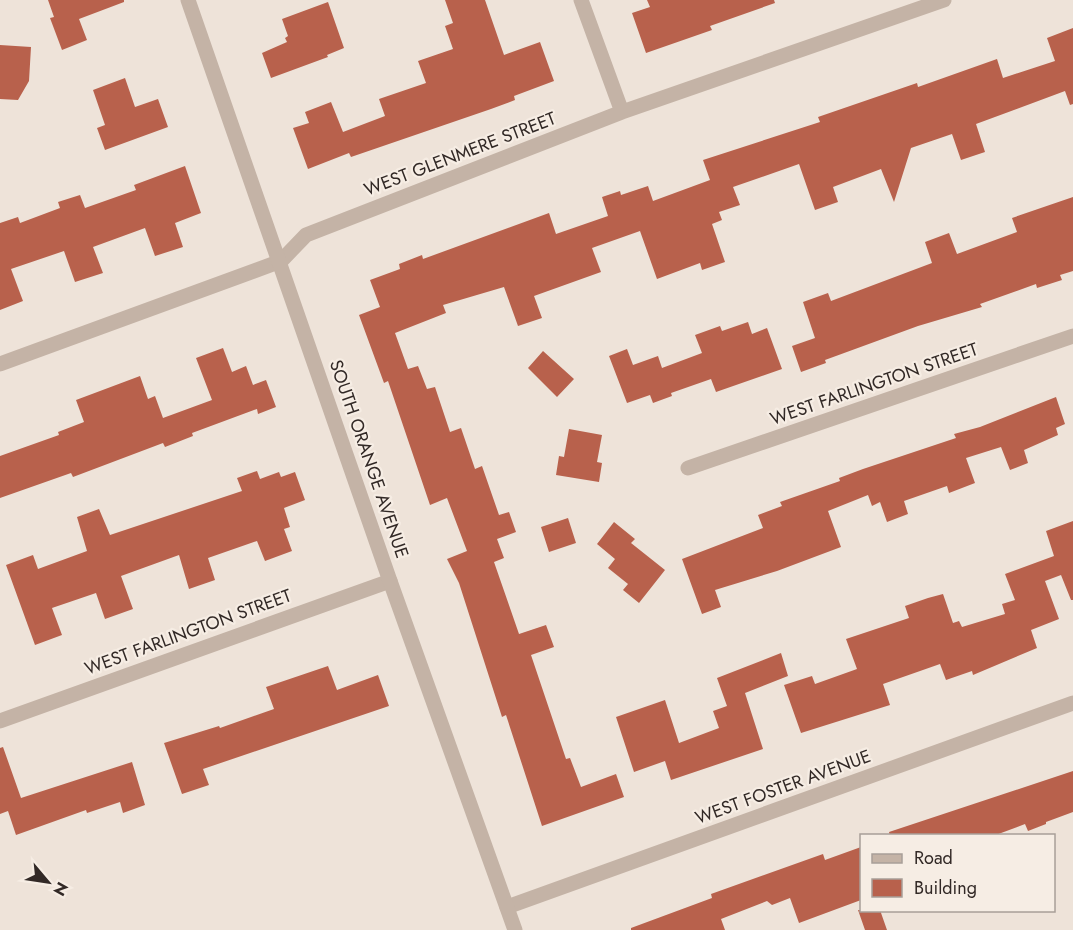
<svg xmlns="http://www.w3.org/2000/svg" width="1073" height="930" font-family="Jost,sans-serif">
  <style>
    .building { fill: #b8614c }
    .lines { fill: none; stroke-linecap: round; stroke-linejoin: round }
    .minor { stroke: #c4b3a6; stroke-width: 15 }
    .tertiary { stroke: #c4b3a6; stroke-width: 15 }
    .labels { text-anchor: middle; dominant-baseline: central; stroke-width: 4.5; stroke-linejoin: round; paint-order: stroke }
    .street-label { font-size: 18px; fill: #322926; stroke: #f6ede4 }
  </style>
  <rect width="100%" height="100%" fill="#eee3d9"/>
  <path class="building" d="M 48,0 L 124,0 L 124,2 L 79,19 L 87,40 L 62,50 L 50,18 L 54,17 Z
    M 445,0 L 485,0 L 504,55 L 540,42 L 554,81 L 514,96 L 515,100 L 491,109 L 351,157 L 349,153 L 308,169 L 293,128 L 309,123 L 305,112 L 331,102 L 343,132 L 385,116 L 379,99 L 426,83 L 418,61 L 453,49 L 445,26 L 453,23 Z
    M 647,0 L 774,0 L 775,3 L 710,26 L 712,30 L 646,53 L 632,13 L 650,7 Z
    M 328,2 L 344,48 L 327,55 L 328,57 L 271,78 L 262,53 L 287,42 L 285,38 L 288,36 L 282,19 Z
    M 1073,28 L 1073,104 L 1070,105 L 1065,91 L 976,124 L 985,152 L 961,160 L 952,134 L 911,148 L 894,202 L 881,169 L 833,187 L 838,202 L 815,210 L 799,164 L 733,187 L 740,205 L 719,212 L 722,220 L 712,224 L 725,262 L 702,270 L 700,263 L 657,279 L 640,231 L 592,248 L 601,272 L 534,296 L 542,318 L 518,326 L 504,287 L 443,305 L 446,313 L 395,333 L 408,369 L 418,366 L 427,389 L 435,387 L 450,432 L 461,428 L 475,469 L 482,466 L 499,515 L 509,512 L 516,532 L 497,539 L 504,558 L 494,562 L 519,634 L 546,625 L 554,647 L 531,655 L 566,759 L 570,758 L 581,787 L 616,774 L 624,797 L 542,826 L 506,715 L 502,717 L 459,583 L 447,559 L 467,551 L 447,498 L 430,505 L 388,381 L 384,383 L 359,315 L 380,307 L 370,280 L 400,269 L 399,264 L 422,255 L 423,259 L 549,213 L 556,234 L 608,216 L 602,197 L 620,191 L 621,195 L 648,186 L 653,201 L 710,180 L 703,160 L 820,122 L 818,117 L 917,83 L 918,87 L 997,59 L 1003,78 L 1055,61 L 1047,38 Z
    M 0,45 L 31,47 L 29,81 L 18,100 L 0,99 Z
    M 125,78 L 135,107 L 158,99 L 168,127 L 105,150 L 97,128 L 105,125 L 93,90 Z
    M 185,166 L 201,213 L 175,223 L 183,247 L 155,256 L 145,228 L 93,247 L 103,273 L 75,282 L 64,251 L 11,269 L 23,301 L 0,310 L 0,223 L 18,217 L 20,223 L 60,208 L 58,202 L 80,195 L 85,208 L 136,190 L 134,185 Z
    M 1073,197 L 1073,271 L 1060,275 L 1062,280 L 1037,288 L 1036,284 L 980,304 L 982,307 L 918,326 L 825,360 L 826,363 L 801,372 L 792,346 L 815,338 L 803,302 L 828,293 L 831,301 L 932,263 L 925,242 L 949,233 L 957,254 L 1017,232 L 1012,218 Z
    M 748,322 L 752,334 L 767,328 L 782,369 L 716,392 L 711,379 L 671,393 L 672,396 L 653,403 L 650,395 L 627,403 L 609,356 L 627,349 L 633,365 L 658,356 L 662,368 L 702,353 L 695,335 L 720,326 L 722,331 Z
    M 223,348 L 232,372 L 246,366 L 253,385 L 266,380 L 276,407 L 258,414 L 257,409 L 192,433 L 193,436 L 165,447 L 163,443 L 73,477 L 71,473 L 0,498 L 0,456 L 59,435 L 58,432 L 84,422 L 76,400 L 140,376 L 148,399 L 155,396 L 163,418 L 212,400 L 196,358 Z
    M 543,351 L 574,379 L 557,397 L 528,368 Z
    M 1056,397 L 1065,424 L 1056,428 L 1058,435 L 1024,450 L 1028,463 L 1010,470 L 1001,447 L 966,458 L 975,483 L 949,493 L 947,486 L 904,501 L 908,514 L 887,522 L 880,502 L 872,506 L 868,495 L 828,511 L 841,547 L 777,571 L 715,590 L 721,607 L 702,614 L 682,559 L 763,528 L 758,515 L 782,506 L 780,502 L 840,481 L 839,478 L 863,469 L 956,438 L 954,434 L 980,427 Z
    M 569,429 L 602,435 L 597,462 L 602,463 L 599,482 L 556,475 L 559,456 L 564,457 Z
    M 257,471 L 260,479 L 279,472 L 281,477 L 295,472 L 305,500 L 284,508 L 290,527 L 284,529 L 292,551 L 265,561 L 257,541 L 208,558 L 215,580 L 189,589 L 179,555 L 121,576 L 133,609 L 105,619 L 96,593 L 52,608 L 62,635 L 35,645 L 6,565 L 33,555 L 38,569 L 87,551 L 77,517 L 99,509 L 110,535 L 242,491 L 237,478 Z
    M 568,518 L 576,543 L 549,552 L 541,527 Z
    M 1073,521 L 1073,600 L 1071,600 L 1061,575 L 1045,581 L 1059,619 L 1031,630 L 1037,648 L 973,675 L 972,671 L 946,680 L 940,664 L 883,684 L 890,705 L 801,733 L 784,685 L 812,676 L 815,684 L 857,669 L 846,639 L 909,618 L 905,606 L 928,598 L 943,594 L 953,623 L 959,621 L 962,627 L 1005,614 L 1002,604 L 1015,600 L 1005,574 L 1054,556 L 1046,531 Z
    M 614,522 L 635,539 L 631,543 L 665,570 L 639,603 L 623,590 L 628,584 L 608,568 L 615,559 L 597,544 Z
    M 781,653 L 788,676 L 745,693 L 763,749 L 671,780 L 665,761 L 634,772 L 616,717 L 665,700 L 679,743 L 719,728 L 713,711 L 727,706 L 717,678 Z
    M 328,666 L 337,690 L 378,675 L 389,706 L 203,769 L 209,785 L 182,794 L 164,743 L 219,726 L 220,728 L 274,709 L 266,687 Z
    M 3,747 L 21,798 L 132,762 L 145,805 L 123,813 L 120,802 L 87,813 L 86,810 L 16,835 L 8,811 L 0,814 L 0,748 Z
    M 1073,771 L 1073,812 L 1046,822 L 1046,824 L 1028,831 L 1025,824 L 993,836 L 890,836 L 889,832 Z
    M 861,847 L 861,900 L 799,923 L 790,898 L 772,905 L 767,901 L 721,919 L 725,930 L 631,930 L 631,928 L 712,898 L 711,894 L 823,854 L 825,860 Z
    M 858,910 L 880,910 L 887,930 L 865,930 Z"/>
  <g class="lines">
    <path class="minor" d="M 581,0 L 622,112
      M 0,364 L 281,261 L 306,235 L 622,112 L 944,0
      M 688,468 L 1073,336
      M 0,721 L 390,581
      M 507,907 L 1073,703"/>
    <path class="tertiary" d="M 188,0 L 390,581 L 515,930"/>
  </g>
  <g class="labels">
    <g class="street-label">
      <text transform="translate(460 154) rotate(-21)">WEST GLENMERE STREET</text>
      <text transform="translate(874 384) rotate(-19)">WEST FARLINGTON STREET</text>
      <text transform="translate(369 459) rotate(71)">SOUTH ORANGE AVENUE</text>
      <text transform="translate(188 632) rotate(-20)">WEST FARLINGTON STREET</text>
      <text transform="translate(783 787) rotate(-20)">WEST FOSTER AVENUE</text>
    </g>
  </g>
  <rect x="860" y="834" width="195" height="78" fill="#f6ede4" stroke="#a89f98" stroke-width="1.5"/>
  <rect x="872" y="854" width="30" height="9" fill="#c4b3a6" stroke="#a89f98" stroke-width="1.5"/>
  <text x="914" y="864" font-size="18" fill="#322926">Road</text>
  <rect x="872" y="879" width="30" height="18" fill="#b8614c" stroke="#a89f98" stroke-width="1.5"/>
  <text x="914" y="894" font-size="18" fill="#322926">Building</text>
  <g transform="translate(48 882) rotate(119)" stroke="#f6ede4" stroke-width="4.5" paint-order="stroke">
  <path d="M0-4.5L10 22L0 15L-10 22Z" fill="#322926"/>
  <text y="-9" font-size="16" font-weight="bold" text-anchor="middle" fill="#322926">N</text>
  </g>
</svg>
